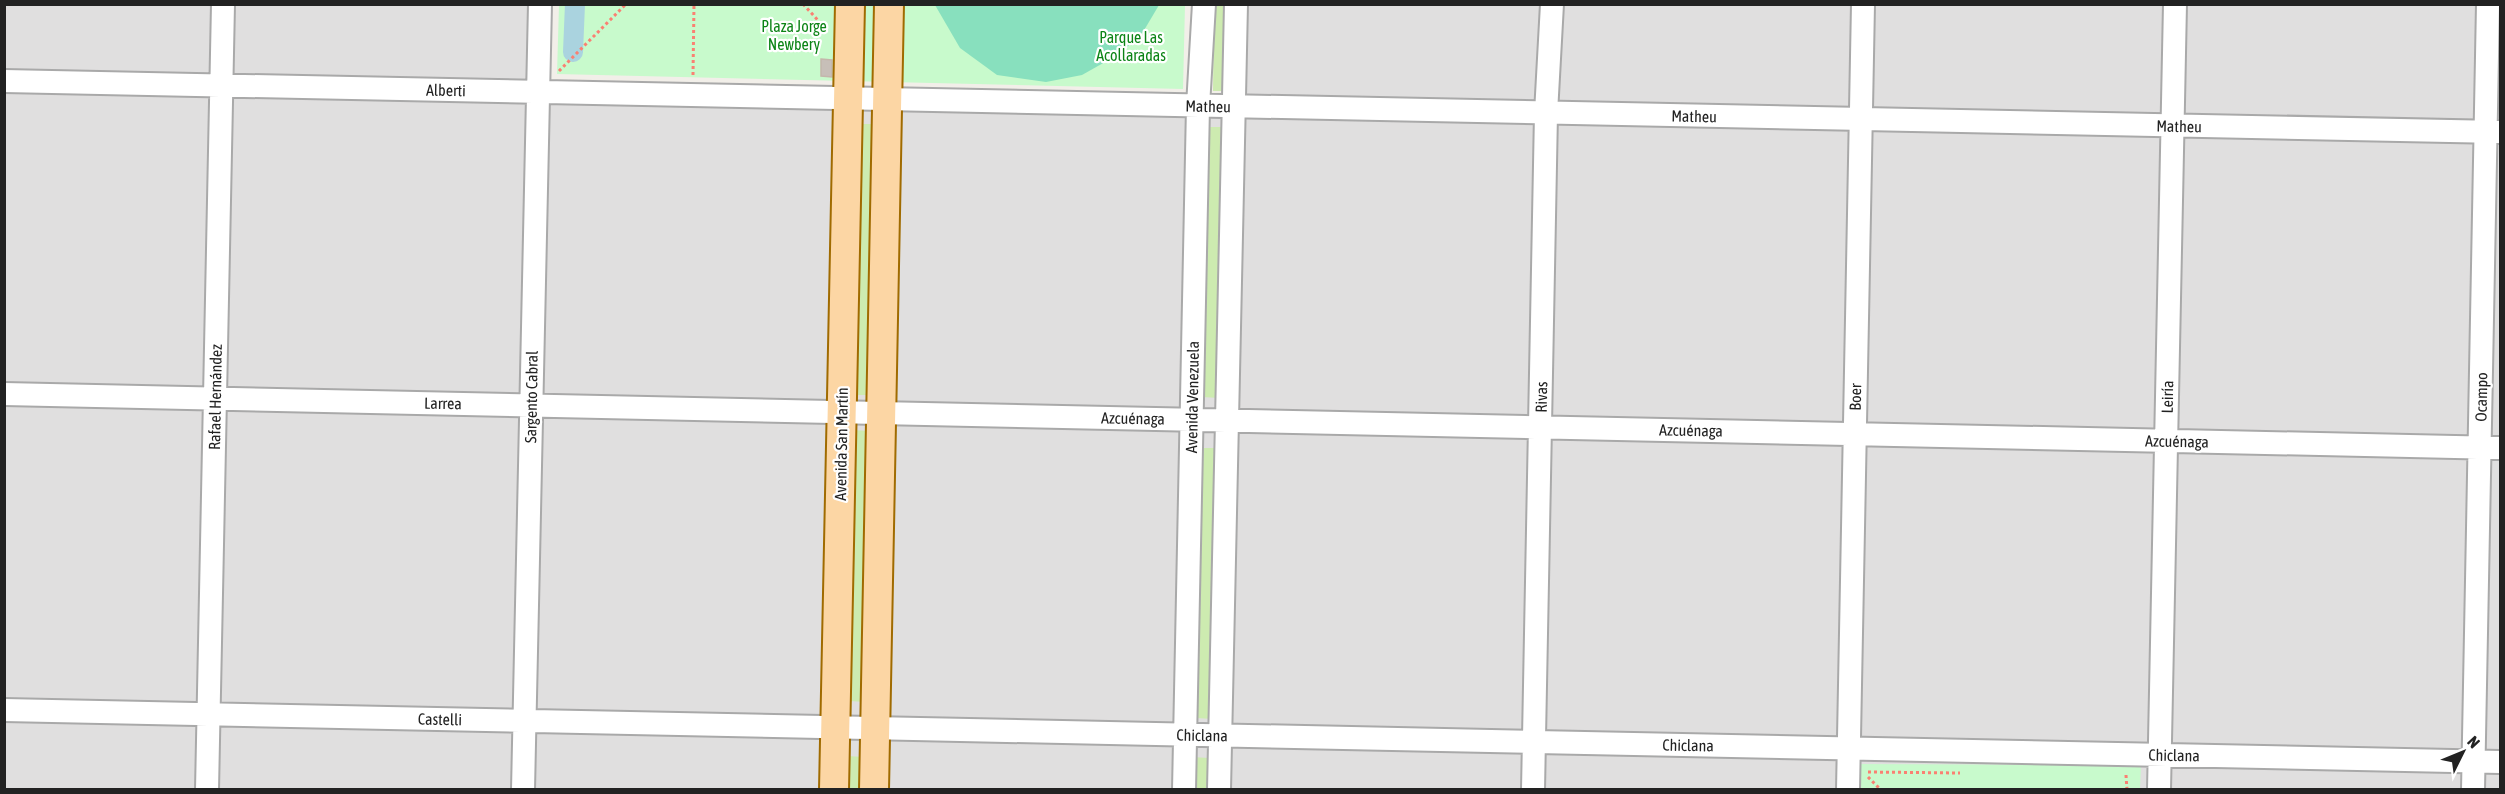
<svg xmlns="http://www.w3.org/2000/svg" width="2505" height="794" font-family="'Asap Condensed',sans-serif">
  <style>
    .residential { fill: #e0dfdf }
    .grass { fill: #cdebb0 }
    .park { fill: #c8facc }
    .pitch { fill: #88e0be }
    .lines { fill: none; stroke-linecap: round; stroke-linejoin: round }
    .canal { stroke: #aad3df; stroke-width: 20 }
    .building { fill: #c7bfb8; stroke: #c4b6ab; stroke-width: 1.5 }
    .minor-casing { stroke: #a9a9a9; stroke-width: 26 }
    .major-casing { stroke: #a06b00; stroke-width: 32 }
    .path { stroke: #fa8072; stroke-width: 3; stroke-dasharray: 3 3; stroke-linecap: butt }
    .minor { stroke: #fff; stroke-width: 22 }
    .major { stroke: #fcd6a4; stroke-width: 28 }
    .labels { text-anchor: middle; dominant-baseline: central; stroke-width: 4.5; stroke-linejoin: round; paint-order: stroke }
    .park-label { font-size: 16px; fill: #0c8416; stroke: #fff }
    .street-label { font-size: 16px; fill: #222; stroke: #fff }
  </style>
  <rect width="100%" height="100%" fill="#f2efe9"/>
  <path class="residential" d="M 5,5 L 540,5 L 538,91 L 1232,106 L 1236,5 L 2500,5 L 2500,789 L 5,790 Z"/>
  <path class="grass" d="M 1214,5 L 1231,5 L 1230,91 L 1213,91 Z
    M 857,124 L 874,124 L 870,395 L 853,395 Z
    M 1206,127 L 1223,127 L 1219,398 L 1202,397 Z
    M 852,430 L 869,431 L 865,702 L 849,701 Z
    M 1200,448 L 1217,448 L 1213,719 L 1196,718 Z
    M 847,756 L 864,757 L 863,789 L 847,790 Z
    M 1192,757 L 1209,758 L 1209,789 L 1192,790 Z"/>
  <path class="park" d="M 559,5 L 1185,5 L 1183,89 L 557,74 Z
    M 1853,764 L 2141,765 L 2140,789 L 1852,790 Z"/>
  <path class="pitch" d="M 935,5 L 935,4 L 1159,5 L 1143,32 L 1121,53 L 1082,75 L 1046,82 L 997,75 L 960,48 Z"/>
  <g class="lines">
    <path class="canal" d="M 573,52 L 575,4"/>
  </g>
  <path class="building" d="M 821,59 L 832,60 L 832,77 L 821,76 Z"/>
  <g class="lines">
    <g class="minor-casing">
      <path id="minor" d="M 4,81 L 2500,132
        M 4,394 L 2500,448
        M 4,710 L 2500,762
        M 207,790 L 223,4
        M 523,790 L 540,4
        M 1184,790 L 1198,106 L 1204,4
        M 1219,790 L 1236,4
        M 1533,790 L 1546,113 L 1552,4
        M 1848,790 L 1863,4
        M 2159,790 L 2175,4
        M 2473,790 L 2488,4"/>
    </g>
    <g class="major-casing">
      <path id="major" d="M 834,790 L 850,4
        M 874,790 L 889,4"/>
    </g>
    <path class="path" d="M 803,4 L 826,29
      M 559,71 L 626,4
      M 693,75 L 694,4
      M 1868,772 L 1960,773
      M 2126,775 L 2127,790
      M 1868,777 L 1881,790"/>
    <use href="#minor" class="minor"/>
    <use href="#major" class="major"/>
  </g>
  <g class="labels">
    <g class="park-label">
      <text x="794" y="26">Plaza Jorge<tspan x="794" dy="18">Newbery</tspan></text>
      <text x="1131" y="37">Parque Las<tspan x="1131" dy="18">Acollaradas</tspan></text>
    </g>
    <g class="street-label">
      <text transform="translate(446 90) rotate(1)">Alberti</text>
      <text transform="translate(1208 106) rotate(1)">Matheu</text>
      <text transform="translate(1694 116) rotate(1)">Matheu</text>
      <text transform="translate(2179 126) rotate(1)">Matheu</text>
      <text transform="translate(215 397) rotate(-89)">Rafael Hernández</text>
      <text transform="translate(531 397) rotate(-89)">Sargento Cabral</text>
      <text transform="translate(1192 397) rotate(-89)">Avenida Venezuela</text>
      <text transform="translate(1541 397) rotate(-89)">Rivas</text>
      <text transform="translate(1855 397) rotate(-89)">Boer</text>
      <text transform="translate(2167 397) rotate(-89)">Leiría</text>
      <text transform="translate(2481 397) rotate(-89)">Ocampo</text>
      <text transform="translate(443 403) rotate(1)">Larrea</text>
      <text transform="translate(1133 418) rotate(1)">Azcuénaga</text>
      <text transform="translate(1691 430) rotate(1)">Azcuénaga</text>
      <text transform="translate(2177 441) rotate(1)">Azcuénaga</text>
      <text transform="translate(841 444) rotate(-89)">Avenida San Martín</text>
      <text transform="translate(440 719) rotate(1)">Castelli</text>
      <text transform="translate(1202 735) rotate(1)">Chiclana</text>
      <text transform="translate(1688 745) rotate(1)">Chiclana</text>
      <text transform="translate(2174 755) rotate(1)">Chiclana</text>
    </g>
  </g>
  <rect width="2505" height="794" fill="none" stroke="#222222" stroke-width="12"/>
  <g transform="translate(2463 752) rotate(47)" stroke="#ffffff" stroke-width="4.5" paint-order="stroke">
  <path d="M0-4.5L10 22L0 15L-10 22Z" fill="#222222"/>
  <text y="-9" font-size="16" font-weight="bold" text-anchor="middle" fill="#222222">N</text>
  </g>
</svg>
